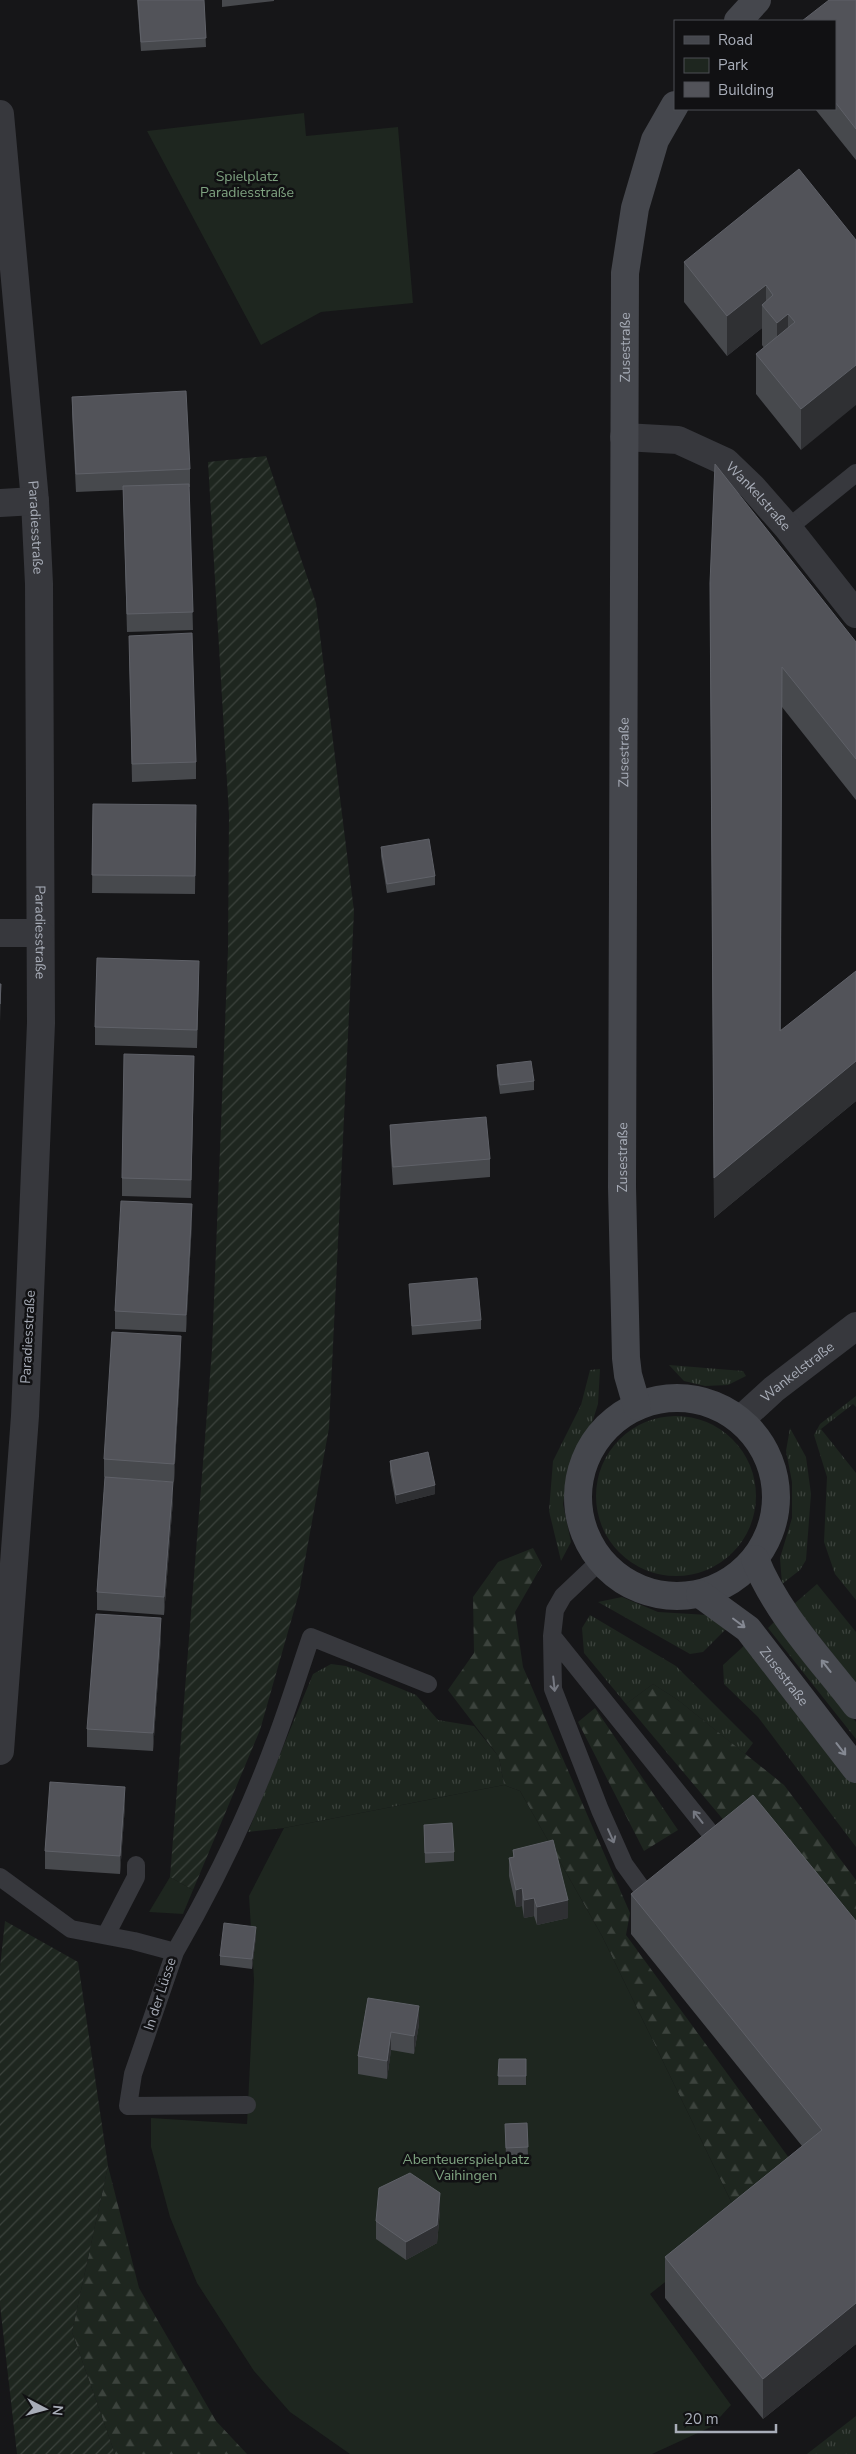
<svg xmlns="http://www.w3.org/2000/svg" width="856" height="2454" font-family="'Nunito Sans',sans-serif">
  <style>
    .grass { fill: url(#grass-tufts) }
    .forest { fill: url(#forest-firs) }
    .park { fill: #1e261f }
    .garden { fill: url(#garden-furrows) }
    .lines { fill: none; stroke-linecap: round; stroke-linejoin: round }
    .lane { stroke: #37383d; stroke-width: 18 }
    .street { stroke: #37383d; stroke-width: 28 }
    .secondary { stroke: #45474d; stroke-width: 28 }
    .wall { fill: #47494d }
    .shaded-wall { fill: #2f3033 }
    .building { fill: #525359; stroke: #5f6168 }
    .oneway { stroke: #858993 }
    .oneway2 { stroke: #757881 }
    .labels { text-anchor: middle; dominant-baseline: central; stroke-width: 5; stroke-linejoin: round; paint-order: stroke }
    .park-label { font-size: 14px; fill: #7fa381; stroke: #111113 }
    .street-label { font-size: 14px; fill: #a8adb8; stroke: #111113 }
  </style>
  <defs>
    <pattern id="grass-tufts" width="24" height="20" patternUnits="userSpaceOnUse" patternTransform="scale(1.25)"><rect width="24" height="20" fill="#1e261f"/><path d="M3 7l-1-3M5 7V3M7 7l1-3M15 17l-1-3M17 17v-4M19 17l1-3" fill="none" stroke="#3c433d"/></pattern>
    <pattern id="forest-firs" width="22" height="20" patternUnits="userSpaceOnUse" patternTransform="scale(1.25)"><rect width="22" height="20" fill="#1e261f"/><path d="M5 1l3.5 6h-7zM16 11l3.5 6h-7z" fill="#3c433d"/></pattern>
    <pattern id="garden-furrows" width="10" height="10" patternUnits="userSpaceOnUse" patternTransform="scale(1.25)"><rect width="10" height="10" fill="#1e261f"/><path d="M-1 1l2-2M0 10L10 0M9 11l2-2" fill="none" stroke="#3c433d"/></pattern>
  </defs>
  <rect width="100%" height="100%" fill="#161618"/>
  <path class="grass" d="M 669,1365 L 743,1371 L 746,1376 L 728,1385 L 705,1386 L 684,1381 Z
    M 600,1369 L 598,1404 L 592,1423 L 572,1458 L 563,1504 L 571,1542 L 561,1561 L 549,1511 L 553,1461 L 581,1405 L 590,1370 Z
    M 856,1396 L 856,1407 L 853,1404 L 821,1429 L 856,1473 L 856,1600 L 835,1574 L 824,1542 L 827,1477 L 814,1435 L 820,1424 Z
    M596 1496a80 80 0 1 1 160 0a80 80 0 1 1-160 0Z
    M 790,1428 L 806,1457 L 811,1494 L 806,1560 L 800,1570 L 782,1584 L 780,1558 L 792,1518 L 792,1482 L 786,1451 Z
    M 817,1584 L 856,1632 L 856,1684 L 794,1604 Z
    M 622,1597 L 658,1612 L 708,1615 L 728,1627 L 703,1652 L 690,1654 L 598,1602 Z
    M 590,1615 L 676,1666 L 753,1743 L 745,1754 L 678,1700 L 653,1684 L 626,1704 L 584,1653 L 582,1628 Z
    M 775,1621 L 856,1722 L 856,1739 L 768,1628 Z
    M 746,1644 L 856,1779 L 856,1847 L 758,1717 L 724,1684 L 723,1665 Z
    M 331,1664 L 346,1666 L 416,1695 L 438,1720 L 474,1726 L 499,1757 L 504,1785 L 284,1828 L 248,1832 L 313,1674 Z
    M 856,2416 L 856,2454 L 807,2454 Z"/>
  <path class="forest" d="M 533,1548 L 542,1565 L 515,1612 L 523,1667 L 630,1913 L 626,1935 L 800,2173 L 741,2222 L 602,1936 L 520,1791 L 504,1785 L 499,1757 L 448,1690 L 474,1653 L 473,1597 L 498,1562 Z
    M 653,1684 L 678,1700 L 784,1785 L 856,1880 L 856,1948 L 737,1836 L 626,1704 Z
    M 595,1708 L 678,1830 L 644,1851 L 578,1722 Z
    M 108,2166 L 139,2288 L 216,2421 L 247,2454 L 115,2454 L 72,2332 Z"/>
  <path class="park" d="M 304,113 L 306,136 L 398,127 L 413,303 L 321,312 L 261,345 L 147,131 Z
    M 504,1785 L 520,1791 L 602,1936 L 741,2222 L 650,2294 L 731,2405 L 711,2427 L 652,2454 L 350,2454 L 290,2412 L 254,2371 L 197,2283 L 170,2217 L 151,2147 L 151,2118 L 247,2124 L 254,1980 L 249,1896 L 284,1828 Z
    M 170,1877 L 193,1890 L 183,1914 L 149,1912 Z"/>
  <path class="garden" d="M 266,456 L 316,603 L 354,911 L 329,1428 L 299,1593 L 260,1730 L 193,1890 L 170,1877 L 212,1350 L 228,949 L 229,815 L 208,462 Z
    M 5,1921 L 78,1962 L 108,2166 L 72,2332 L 115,2454 L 17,2454 L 0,2305 L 0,1967 Z"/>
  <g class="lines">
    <path class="lane" d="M 788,528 L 856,473
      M 600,1561 L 563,1596 L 555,1610 L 552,1636 L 553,1689 L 600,1810 L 624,1864 L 653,1904
      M 552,1636 L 724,1850
      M 0,1877 L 71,1929 L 134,1941 L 175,1952 L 133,2074 L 128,2106 L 247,2105
      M 106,1935 L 136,1877 L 136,1865
      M 175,1952 C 212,1888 249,1812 275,1742 C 288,1708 299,1672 311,1637 L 428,1684"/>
    <g class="street">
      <path id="s1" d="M 0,114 L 35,501 L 39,584 L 41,1023 L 25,1416 L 0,1751"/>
      <path id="s2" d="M 624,437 L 678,440 L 726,462 L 752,487 L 788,528 L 856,614"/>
      <path d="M 0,503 L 35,501"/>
      <path d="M 0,933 L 40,933"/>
      <path id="s3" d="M 740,1420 L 774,1389 L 856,1326"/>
    </g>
    <g class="secondary">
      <path d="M 738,21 L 757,0"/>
      <circle cx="677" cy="1497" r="99"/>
      <path id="s4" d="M 637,1406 L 628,1375 L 626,1358 L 622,1187 L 625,273 L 635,208 L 655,140 L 675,105"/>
      <path d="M 755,1559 C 777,1614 820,1658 856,1705"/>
      <path id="s5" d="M 700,1594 L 748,1629 L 856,1769"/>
    </g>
  </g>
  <path class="wall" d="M 137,0 L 204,0 L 206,47 L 141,51 Z
    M 222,0 L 274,0 L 274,1 L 222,7 Z
    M 856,0 L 856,160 L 815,109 L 835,109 L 835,21 Z
    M 856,240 L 801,450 L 756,394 L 756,354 L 764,348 L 762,345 L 762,328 L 727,356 L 684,302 L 684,262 Z
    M 72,397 L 190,469 L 190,487 L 189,487 L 193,630 L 127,632 L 123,490 L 76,492 L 72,414 Z
    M 710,583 L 856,642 L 856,800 L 782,707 L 781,1031 L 856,971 L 856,1101 L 714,1218 Z
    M 129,636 L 196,762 L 196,779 L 132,782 Z
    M 93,804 L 196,823 L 195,894 L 92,893 Z
    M 381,847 L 435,876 L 435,885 L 387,893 L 381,856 Z
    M 199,979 L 197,1048 L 95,1045 L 95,1027 Z
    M 497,1065 L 534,1081 L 534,1090 L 500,1094 L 497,1075 Z
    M 194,1074 L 191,1198 L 122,1196 L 122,1178 Z
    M 390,1125 L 490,1159 L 490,1177 L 393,1185 L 390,1143 Z
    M 192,1222 L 186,1332 L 115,1329 L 115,1311 Z
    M 409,1284 L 481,1320 L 481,1329 L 412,1335 Z
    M 181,1354 L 174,1482 L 129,1479 L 173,1500 L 164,1615 L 97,1610 L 97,1592 L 105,1477 L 104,1477 L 104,1459 Z
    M 390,1461 L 435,1494 L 396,1504 L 390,1471 Z
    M 161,1636 L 153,1751 L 87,1747 L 87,1729 Z
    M 125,1805 L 120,1874 L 45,1869 L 45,1851 Z
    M 424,1825 L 454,1852 L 454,1861 L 425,1863 Z
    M 513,1850 L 568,1918 L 537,1925 L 534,1916 L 524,1918 L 522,1906 L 516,1907 L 509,1876 L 509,1858 L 513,1857 Z
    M 631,1894 L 856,1921 L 856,2344 L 763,2419 L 665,2298 L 665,2257 L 802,2146 L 631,1934 Z
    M 256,1936 L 252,1969 L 220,1965 L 220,1956 Z
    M 368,1998 L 419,2024 L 414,2054 L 391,2050 L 387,2079 L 358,2074 L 358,2056 Z
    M 499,2059 L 526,2059 L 526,2085 L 498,2085 Z
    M 527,2123 L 528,2156 L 506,2157 L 505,2124 Z
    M 440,2211 L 437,2243 L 406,2260 L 376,2239 L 376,2221 Z"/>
  <path class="shaded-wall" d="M 766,285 L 766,310 L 762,305 L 762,328 L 727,356 L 727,316 Z
    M 788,314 L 788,354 L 777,364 L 777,323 Z
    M 856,365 L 856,405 L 801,450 L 801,409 Z
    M 1,984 L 1,1002 L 0,1022 L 0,1004 Z
    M 194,1056 L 194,1074 L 191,1198 L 191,1180 Z
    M 856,1061 L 856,1101 L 714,1218 L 714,1178 Z
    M 192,1204 L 192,1222 L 186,1332 L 186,1315 Z
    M 181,1336 L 181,1354 L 174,1482 L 174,1464 Z
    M 173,1482 L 173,1500 L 164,1615 L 164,1597 Z
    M 435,1485 L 435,1494 L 396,1504 L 396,1495 Z
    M 161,1618 L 161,1636 L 153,1751 L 153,1733 Z
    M 125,1787 L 125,1805 L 120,1874 L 120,1856 Z
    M 522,1888 L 522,1906 L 516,1907 L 516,1890 Z
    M 534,1898 L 534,1916 L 524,1918 L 524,1900 Z
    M 568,1900 L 568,1918 L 537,1925 L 537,1907 Z
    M 256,1927 L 256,1936 L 252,1969 L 252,1959 Z
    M 419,2006 L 419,2024 L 414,2054 L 414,2036 Z
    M 391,2032 L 391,2050 L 387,2079 L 387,2061 Z
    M 440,2193 L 440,2211 L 437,2243 L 406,2260 L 406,2242 Z
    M 856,2303 L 856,2344 L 763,2419 L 763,2379 Z"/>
  <path class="building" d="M 138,0 L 204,0 L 206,38 L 141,42 Z
    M 829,0 L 856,0 L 856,129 L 835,102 L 835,21 L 802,21 Z
    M 799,169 L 856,240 L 856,365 L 801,409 L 756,354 L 795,322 L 788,314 L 777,323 L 762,305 L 773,295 L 766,285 L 727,316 L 684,262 Z
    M 186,391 L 190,469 L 76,474 L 72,397 Z
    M 715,464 L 856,642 L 856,759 L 782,667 L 780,1031 L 856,971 L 856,1061 L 714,1178 L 710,583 Z
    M 189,484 L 193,612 L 127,614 L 123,486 Z
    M 192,633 L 196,762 L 132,764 L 129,636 Z
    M 93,804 L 196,805 L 195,876 L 92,875 Z
    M 429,839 L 435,876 L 387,884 L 381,847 Z
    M 97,958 L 199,961 L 197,1030 L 95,1027 Z
    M 0,984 L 1,984 L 0,1004 Z
    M 124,1054 L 194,1056 L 191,1180 L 122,1178 Z
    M 531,1061 L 534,1081 L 500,1085 L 497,1065 Z
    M 486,1117 L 490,1159 L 393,1167 L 390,1125 Z
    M 121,1201 L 192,1204 L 186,1315 L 115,1311 Z
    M 477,1278 L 481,1320 L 412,1326 L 409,1284 Z
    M 112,1332 L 181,1336 L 174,1464 L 104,1459 Z
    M 428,1452 L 435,1485 L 396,1495 L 390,1461 Z
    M 105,1477 L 173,1482 L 164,1597 L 97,1592 Z
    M 96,1614 L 161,1618 L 153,1733 L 87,1729 Z
    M 50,1782 L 125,1787 L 120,1856 L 45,1851 Z
    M 753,1795 L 856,1921 L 856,2303 L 763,2379 L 665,2257 L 822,2130 L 631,1894 Z
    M 452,1823 L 454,1852 L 425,1853 L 424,1825 Z
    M 553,1840 L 568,1900 L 537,1907 L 534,1898 L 524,1900 L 522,1888 L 516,1890 L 509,1858 L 514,1857 L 513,1850 Z
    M 224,1923 L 256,1927 L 252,1959 L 220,1956 Z
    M 368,1998 L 419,2006 L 414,2036 L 391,2032 L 387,2061 L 358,2056 Z
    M 499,2059 L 526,2059 L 526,2076 L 498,2076 Z
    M 527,2123 L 528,2147 L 506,2148 L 505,2124 Z
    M 410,2173 L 440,2193 L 437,2225 L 406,2242 L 376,2221 L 379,2188 Z"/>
  <defs><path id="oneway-shaft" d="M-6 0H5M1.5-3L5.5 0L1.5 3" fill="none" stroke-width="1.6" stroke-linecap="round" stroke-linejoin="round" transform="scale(1.25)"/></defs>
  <g class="oneway">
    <use href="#oneway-shaft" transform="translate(739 1623) rotate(37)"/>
    <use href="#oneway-shaft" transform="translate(826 1666) rotate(-128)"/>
    <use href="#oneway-shaft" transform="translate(841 1749) rotate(52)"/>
  </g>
  <g class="oneway2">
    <use href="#oneway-shaft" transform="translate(554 1684) rotate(84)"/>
    <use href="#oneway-shaft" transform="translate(698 1817) rotate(-128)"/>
    <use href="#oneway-shaft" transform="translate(611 1836) rotate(66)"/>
  </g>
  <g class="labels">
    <g class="park-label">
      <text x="247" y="176">Spielplatz<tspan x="247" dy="16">Paradiesstraße</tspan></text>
      <text x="466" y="2159">Abenteuerspielplatz<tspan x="466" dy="16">Vaihingen</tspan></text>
    </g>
    <g class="street-label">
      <text stroke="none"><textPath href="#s4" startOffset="1060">Zusestraße</textPath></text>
      <text stroke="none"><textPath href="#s2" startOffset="154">Wankelstraße</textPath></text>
      <text stroke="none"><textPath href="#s1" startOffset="415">Paradiesstraße</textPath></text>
      <text stroke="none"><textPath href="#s4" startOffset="655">Zusestraße</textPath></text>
      <text stroke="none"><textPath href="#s1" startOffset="820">Paradiesstraße</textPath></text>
      <text stroke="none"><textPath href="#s4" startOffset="250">Zusestraße</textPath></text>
      <text transform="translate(28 1337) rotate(-87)">Paradiesstraße</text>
      <text stroke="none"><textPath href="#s3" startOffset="75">Wankelstraße</textPath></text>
      <text stroke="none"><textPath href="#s5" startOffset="119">Zusestraße</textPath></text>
      <text transform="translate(160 1994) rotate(-72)">In der Lüsse</text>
    </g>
  </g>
  <rect x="674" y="20" width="162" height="90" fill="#111113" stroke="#4d4f55"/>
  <rect x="684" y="36" width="25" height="8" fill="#45474d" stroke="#4d4f55"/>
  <text x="718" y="45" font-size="15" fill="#a8adb8">Road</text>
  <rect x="684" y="58" width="25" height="15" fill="#1e261f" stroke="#4d4f55"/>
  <text x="718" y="70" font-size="15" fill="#a8adb8">Park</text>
  <rect x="684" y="82" width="25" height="15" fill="#525359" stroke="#4d4f55"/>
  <text x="718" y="95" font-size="15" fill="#a8adb8">Building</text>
  <g transform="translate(45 2409) rotate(96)" stroke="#111113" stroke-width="4" paint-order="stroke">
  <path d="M0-4L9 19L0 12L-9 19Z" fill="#a8adb8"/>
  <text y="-8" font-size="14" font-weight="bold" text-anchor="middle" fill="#a8adb8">N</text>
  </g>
  <path d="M676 2424v8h100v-8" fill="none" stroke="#a8adb8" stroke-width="2.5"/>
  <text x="684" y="2424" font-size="15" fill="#a8adb8" stroke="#111113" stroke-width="4" paint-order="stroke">20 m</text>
</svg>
